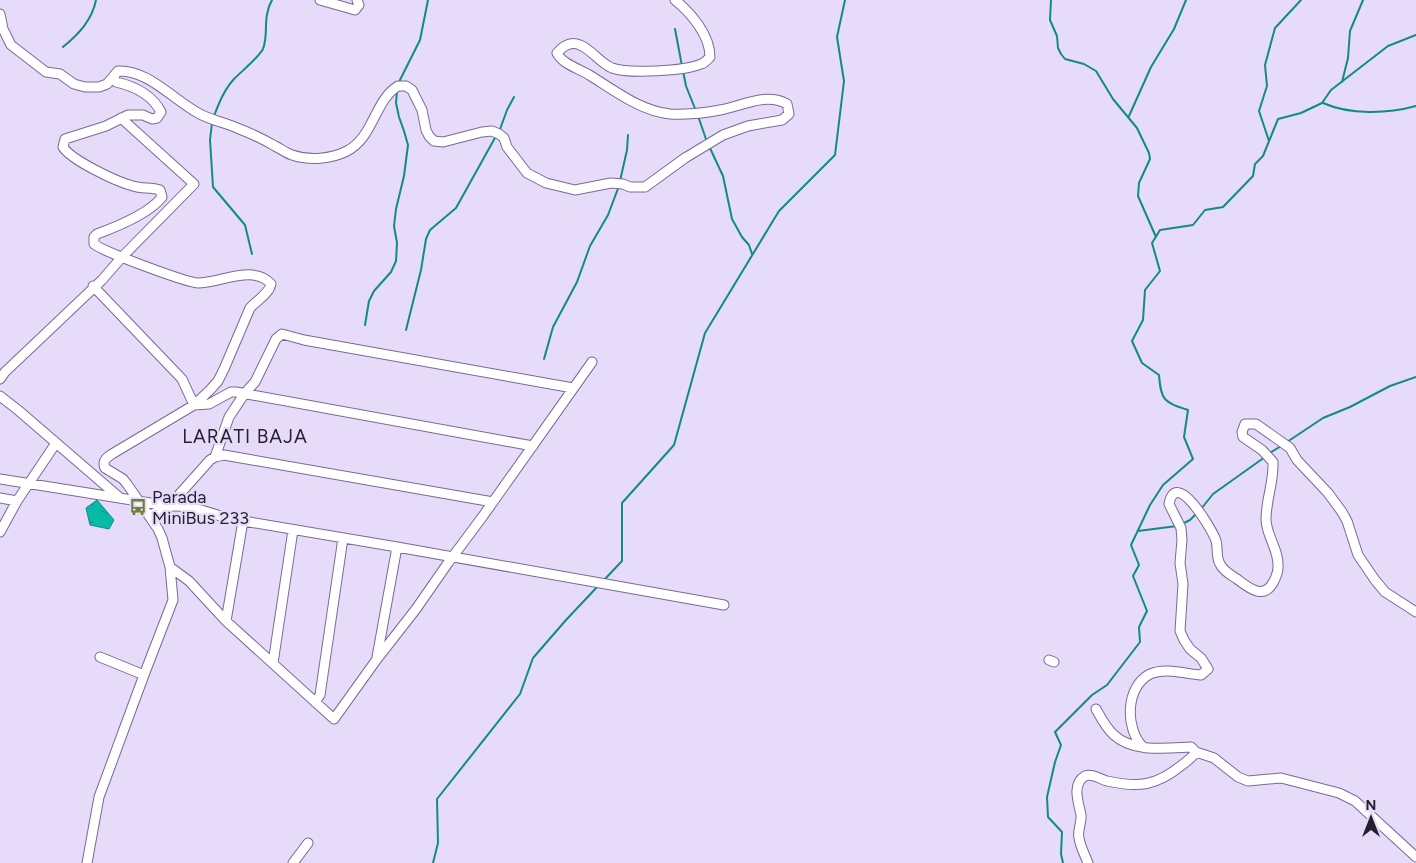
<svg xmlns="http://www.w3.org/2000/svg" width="1416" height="863" font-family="Figtree,sans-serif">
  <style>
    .water { fill: url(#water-ripples); stroke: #108c84 }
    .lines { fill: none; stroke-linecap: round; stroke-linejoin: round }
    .stream { stroke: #108c84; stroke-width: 2 }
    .minor-casing { stroke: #7a6995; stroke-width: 11 }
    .minor { stroke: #fff; stroke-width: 9 }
    .labels { text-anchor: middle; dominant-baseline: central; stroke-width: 4.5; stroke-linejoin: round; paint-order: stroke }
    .poi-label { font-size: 18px; fill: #251e30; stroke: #e6dbf9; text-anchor: start }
    .neighbourhood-label { font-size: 19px; letter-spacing: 1px; fill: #251e30; stroke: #e6dbf9 }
  </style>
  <defs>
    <pattern id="water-ripples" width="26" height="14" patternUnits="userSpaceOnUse" patternTransform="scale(1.25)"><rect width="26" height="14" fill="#07bba8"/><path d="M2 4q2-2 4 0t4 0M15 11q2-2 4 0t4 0" fill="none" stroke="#089789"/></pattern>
  </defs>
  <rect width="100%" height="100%" fill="#e6dbf9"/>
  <path class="water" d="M 97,500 L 114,520 L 109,529 L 90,525 L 86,508 Z"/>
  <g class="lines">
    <path class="stream" d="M 1051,0 L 1050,20 L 1057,36 L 1058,48 L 1061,54 L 1065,59 L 1084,64 L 1096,71 L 1113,99 L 1137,128 L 1149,153 L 1150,159 L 1139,183 L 1138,196 L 1156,237
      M 675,29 L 682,66
      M 63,47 C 79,34 92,20 96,0
      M 683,71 L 686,86 L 696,111
      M 399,82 L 420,40 L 428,0
      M 1342,82 L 1348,58 L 1350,31 L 1363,0
      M 1323,103 C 1350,115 1387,114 1416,106
      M 214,116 C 219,103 224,90 234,79 C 242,71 258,58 263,49 C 269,34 262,18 272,0
      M 698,116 L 707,142
      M 1129,116 L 1151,67 L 1174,29 L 1186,0
      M 212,123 L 210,140 L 213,187 L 245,225 L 252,254
      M 499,132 L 507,110 L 514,97
      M 1269,141 L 1259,111 L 1267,86 L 1265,65 L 1275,28 L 1301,0
      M 709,146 L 723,176 L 732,219 L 742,237 L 749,245 L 752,254
      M 620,181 L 627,150 L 628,135
      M 365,325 L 369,301 L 374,291 L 391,272 L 396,261 L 397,243 L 394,226 L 396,209 L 404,176 L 408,145 L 404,131 L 399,117 L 396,103 L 397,91
      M 406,330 L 421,270 L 426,239 L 430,230 L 456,208 L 496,136
      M 544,359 L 553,327 L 577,282 L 590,246 L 608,215 L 619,186
      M 1287,442 L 1323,418 L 1350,407 L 1390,386 L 1416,377
      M 1270,453 L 1281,446
      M 1201,509 L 1213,494 L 1265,457
      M 1182,524 L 1190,520 L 1196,514
      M 1138,531 L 1177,526
      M 604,580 L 622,561 L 622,503 L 674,445 L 705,333 L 779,211 L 835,155 L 844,81 L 837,37 L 845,0
      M 433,863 L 438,843 L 437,799 L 520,694 L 533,658 L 566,620 L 599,585
      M 1063,863 L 1061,854 L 1062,832 L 1048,817 L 1047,797 L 1055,762 L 1061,745 L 1055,732 L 1092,695 L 1107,685 L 1140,642 L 1139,627 L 1147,611 L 1133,576 L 1139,565 L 1131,545 L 1150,505 L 1163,485 L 1193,459 L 1184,437 L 1188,410 C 1164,402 1161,401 1159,375 L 1142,363 L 1132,341 L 1143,320 L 1145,290 L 1160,271 L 1152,243 L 1160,230 L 1193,225 L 1205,210 L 1223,207 L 1253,176 L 1255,164 L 1263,156 L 1278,119 L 1301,113 L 1322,103 L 1331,90 L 1388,46 L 1416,35"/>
    <g class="minor-casing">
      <path id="minor" d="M 320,0 L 355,10 L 359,5 L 357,0
        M 0,14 L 3,29 L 11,45 L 46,72 L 60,74 L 74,84 L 85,87 L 99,87 L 107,84 L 118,71 C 149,70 172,99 198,113 C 210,120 224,122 237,128 C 250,133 263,139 275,146 C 281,149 286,153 292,155 C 310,161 331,159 347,151 C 374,137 374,101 398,86 L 406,86 L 412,90 L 422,110 L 426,130 L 429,136 L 434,141 L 443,142 L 482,132 L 492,131 L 499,134 L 504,138 L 507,147 L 527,173 L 546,183 L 575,190 L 611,183 L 623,184 L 630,187 L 645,187 L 685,158 L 723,135 L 748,126 L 782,120 L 789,114 L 787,104 C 766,92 742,106 720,110 C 706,113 684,115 670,114 C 641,111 615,91 591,76 C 580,69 562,64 557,53 C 563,46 571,41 580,45 C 592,50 600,63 612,68 C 628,74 685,71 701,64 C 705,63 707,60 710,57 C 710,35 691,13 675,0
        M 93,286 L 182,379 L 194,405 L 209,404 L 231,392 L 236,392 L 533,446
        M 0,379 L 5,372 L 102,280 L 122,257 L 194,184 L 121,118
        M 0,396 L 18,410 L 120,498
        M 215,457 L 229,417 L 245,393 L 255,382 L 276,339 L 282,334 L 304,340 L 573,388
        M 0,479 L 169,506 L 210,460 L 215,457 L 224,455 L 493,502
        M 0,498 L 17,501
        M 149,516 C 155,513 161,509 167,507 C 182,503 212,513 226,518 L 397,547 L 724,605
        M 0,532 L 17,501 L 56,443
        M 170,567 L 189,581 L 226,621 L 334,719 L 377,659 L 416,609 L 448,563 L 483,516 L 592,362
        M 226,621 L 243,521
        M 100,657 L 144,675
        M 377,657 L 397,547
        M 1049,660 L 1054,662
        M 273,663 L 293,530
        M 315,702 L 320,695 L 343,538
        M 1096,709 C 1101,718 1106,728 1114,735 C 1133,753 1168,748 1191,747 L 1196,752 L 1214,758 L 1238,777 L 1248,781 L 1281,778 L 1339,793 L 1355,801 L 1416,857
        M 1143,747 C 1125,729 1125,687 1150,674 C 1166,667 1185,674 1201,675 L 1208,669 L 1201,658 L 1190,649 L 1184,640 L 1180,631 L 1183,584 L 1180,563 L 1182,540 L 1181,528 L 1169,504 C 1176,468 1210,527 1215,538 C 1219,546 1215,555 1220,564 C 1223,571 1231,575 1237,579 C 1249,588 1264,601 1274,581 C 1276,577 1278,572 1278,567 C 1279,549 1266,536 1266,519 C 1266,500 1274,481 1273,462 L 1262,450 L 1243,437 L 1242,432 L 1245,424 L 1256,424 L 1290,448 L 1297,460 L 1328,493 L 1342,512 L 1347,521 L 1358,555 L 1375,580 L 1385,592 L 1416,612
        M 87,863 L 99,797 L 144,675 L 173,600 L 170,567 L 162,538 L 158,529 L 127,484 L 123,479 L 105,468 C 102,461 106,458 112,454 L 194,405 L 210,390 L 218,381 L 224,369 L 250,308 C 257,300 269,294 271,284 C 254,264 220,283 198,283 C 185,282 104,252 94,244 L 94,237 L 97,234 C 116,227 150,213 162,197 L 160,190 C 151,187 142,189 133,186 C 117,182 71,160 63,147 L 65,139 L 106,126 L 128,115 L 143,115 L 152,119 L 157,118 L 161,112 C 152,95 134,86 116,82 L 114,78
        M 293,863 L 308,843
        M 1088,863 C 1085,855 1080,846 1079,838 C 1077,830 1082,823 1081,815 C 1079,804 1071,784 1085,776 C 1092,773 1100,779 1107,781 C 1139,788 1156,786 1182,765 C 1187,761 1192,758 1196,752"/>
    </g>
    <use href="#minor" class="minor"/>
  </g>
  <defs>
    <g id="bus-bare" transform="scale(1.35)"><path d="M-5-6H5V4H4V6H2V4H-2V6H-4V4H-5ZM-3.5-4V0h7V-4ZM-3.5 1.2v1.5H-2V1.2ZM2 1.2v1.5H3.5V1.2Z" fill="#6b8030" stroke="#e6dbf9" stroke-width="2.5" paint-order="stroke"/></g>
  </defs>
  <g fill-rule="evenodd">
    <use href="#bus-bare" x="138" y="507"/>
  </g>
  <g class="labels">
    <g class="poi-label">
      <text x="152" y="497">Parada<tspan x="152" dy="21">MiniBus 233</tspan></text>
    </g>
    <g class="neighbourhood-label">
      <text x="245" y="436">LARATI BAJA</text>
    </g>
  </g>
  <g transform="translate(1371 818)" stroke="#e6dbf9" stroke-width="4" paint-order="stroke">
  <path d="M0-4L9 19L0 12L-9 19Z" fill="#251e30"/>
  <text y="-8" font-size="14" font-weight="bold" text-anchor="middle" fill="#251e30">N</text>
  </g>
</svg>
